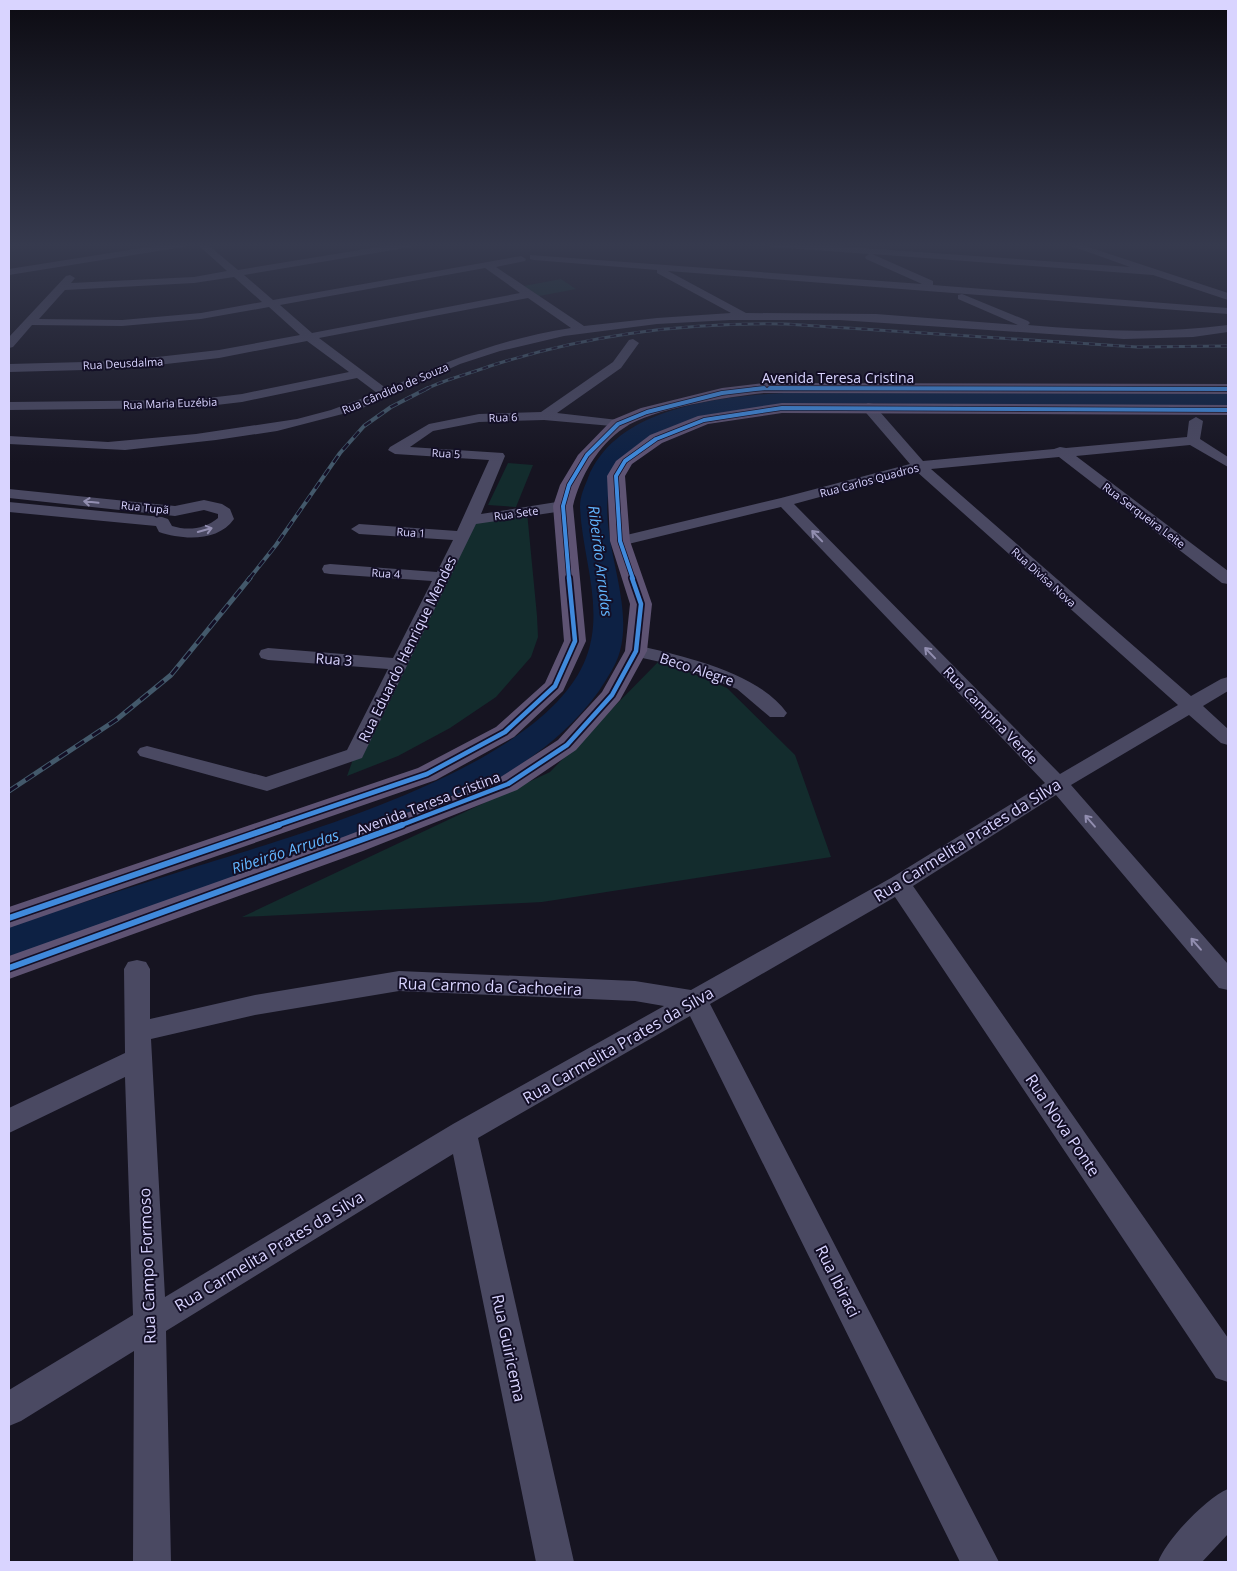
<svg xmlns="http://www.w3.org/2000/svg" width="1237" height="1571" font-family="'Open Sans',sans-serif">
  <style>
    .green { fill: #132c2d }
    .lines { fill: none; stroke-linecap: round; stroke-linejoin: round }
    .river { fill: #0d2144; fill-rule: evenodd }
    .minor { fill: #4a4962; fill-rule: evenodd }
    .major { fill: #5e5373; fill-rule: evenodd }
    .rail-far2-casing { stroke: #43596b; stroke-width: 3 }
    .rail-far1-casing { stroke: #43596b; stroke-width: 4 }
    .rail-casing { stroke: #43596b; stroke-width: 5 }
    .rail-far2 { stroke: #130f26; stroke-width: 2; stroke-dasharray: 6; stroke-linecap: butt }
    .rail-far1 { stroke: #130f26; stroke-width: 2.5; stroke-dasharray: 8; stroke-linecap: butt }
    .rail { stroke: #130f26; stroke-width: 3; stroke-dasharray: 10; stroke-linecap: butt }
    .cycleway-far3-casing { stroke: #130f26; stroke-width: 4.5 }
    .cycleway-far2-casing { stroke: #130f26; stroke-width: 5.5 }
    .cycleway-far1-casing { stroke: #130f26; stroke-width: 8 }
    .cycleway-casing { stroke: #130f26; stroke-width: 9 }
    .cycleway-far3 { stroke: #408adc; stroke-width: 2.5 }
    .cycleway-far2 { stroke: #408adc; stroke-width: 4 }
    .cycleway-far1 { stroke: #408adc; stroke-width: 4.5 }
    .cycleway { stroke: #408adc; stroke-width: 6 }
    .oneway { stroke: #928eb0 }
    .labels { text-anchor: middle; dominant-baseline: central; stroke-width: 4; stroke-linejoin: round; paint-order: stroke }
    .far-street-label { font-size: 11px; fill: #d9d4ff; stroke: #130f26 }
    .street-label { font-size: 14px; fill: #d9d4ff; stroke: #130f26 }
    .water-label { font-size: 15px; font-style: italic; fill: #62b6ff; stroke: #130f26 }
    .near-street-label { font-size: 16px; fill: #d9d4ff; stroke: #130f26 }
  </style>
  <rect width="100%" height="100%" fill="#161421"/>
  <path class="green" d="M 561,279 L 576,289 L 539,296 L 524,286 Z
    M 508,463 L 533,465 L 516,507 L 488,505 Z
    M 527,512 L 537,616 L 538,637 L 531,657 L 496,697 L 450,728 L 398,756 L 347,776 L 355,754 L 470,520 Z
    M 660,660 L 727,688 L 795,755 L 831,857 L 542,902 L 242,917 L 550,772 Z"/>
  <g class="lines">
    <path class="river" d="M 827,391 L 1228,393 L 1228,407 C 1144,407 1061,406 977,405 C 892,405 699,391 634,448 C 573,501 638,584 620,651 C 616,666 607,678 599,691 C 519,804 330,850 204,892 C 139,913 75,938 9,956 L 9,926 C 73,906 137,885 201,865 C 303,833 545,766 586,658 C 605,609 582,557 580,507 C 580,496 584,488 588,478 C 620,396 753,394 827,391 Z"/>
    <path class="minor" d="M 167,244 L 188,244 L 183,247 L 9,275 L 9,269 Z
      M 197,244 L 207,244 L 238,270 L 396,244 L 416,244 L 411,247 L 244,275 L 273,300 L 521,256 L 526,259 L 525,261 L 496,267 L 584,326 L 657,318 L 731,313 L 657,273 L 657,270 L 534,260 L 530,259 L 530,255 L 922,284 L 866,259 L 865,257 L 869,254 L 772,247 L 767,244 L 806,244 L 1130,267 L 1066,244 L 1079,244 L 1228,293 L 1228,300 L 1153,275 L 872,254 L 933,281 L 933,285 L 1228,308 L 1228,314 L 668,271 L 746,313 L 876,314 L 1018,325 L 958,299 L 958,295 L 962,294 L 1028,321 L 1030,323 L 1028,325 C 1095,331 1161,334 1228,325 L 1228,332 L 1193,337 L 1124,339 L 839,320 L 730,320 L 657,324 L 564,336 L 500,351 L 460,364 L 358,410 L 277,431 L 216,440 L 125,450 L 9,444 L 9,436 L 108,442 L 196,434 L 297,419 L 331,410 L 377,393 L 357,378 L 242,402 L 191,408 L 9,410 L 9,402 L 191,400 L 242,394 L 349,372 L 307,341 L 219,358 L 122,369 L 9,372 L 9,364 L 122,361 L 219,350 L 300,335 L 269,307 L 201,319 L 122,326 L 32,325 L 13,347 L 9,348 L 9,337 L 66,276 L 70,275 L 75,278 L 71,283 L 194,277 L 227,271 ZM 485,268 L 520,293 L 312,333 L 280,305 ZM 234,277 L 262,302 L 201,313 L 122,320 L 39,319 L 65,290 L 194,283 ZM 528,298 L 571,328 C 501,339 451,359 387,389 L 319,338 Z
      M 633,339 L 639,343 L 621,368 L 557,413 L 618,420 L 623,421 L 625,424 L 623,427 L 544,420 L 479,422 L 433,431 L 410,447 L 503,453 L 505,456 L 481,514 L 563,501 L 571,506 L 563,511 L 476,524 L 362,758 L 267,791 L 140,756 L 137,752 L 140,748 L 147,746 L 266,777 L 347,750 L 388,669 L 268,660 L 261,658 L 259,654 L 261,650 L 268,648 L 393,658 L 432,581 L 330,574 L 324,573 L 322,569 L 324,565 L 330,564 L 437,572 L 453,540 L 359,534 L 351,529 L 359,524 L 457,531 L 489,460 L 395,454 L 388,450 L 390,447 L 429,424 L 479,414 L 541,412 L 613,362 L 629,340 Z
      M 868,403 L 873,404 L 923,461 L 1054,449 L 1060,447 L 1066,448 L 1187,437 L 1189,421 L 1196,417 L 1203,421 L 1200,439 L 1228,457 L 1228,467 L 1190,445 L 1076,456 L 1228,571 L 1228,584 L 1222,583 L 1059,457 L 931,469 L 1191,696 L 1221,679 L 1228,677 L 1228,691 L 1203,706 L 1228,729 L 1228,745 L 1221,743 L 1189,715 L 1071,785 L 1228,964 L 1228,990 L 1219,988 L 1056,795 L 913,886 L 1228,1338 L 1228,1382 L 1216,1378 L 895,897 L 710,1004 L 999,1562 L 960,1562 L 690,1016 L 478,1138 L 574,1562 L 536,1562 L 453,1154 L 166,1331 L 171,1562 L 133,1562 L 134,1351 L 21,1421 L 9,1426 L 9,1390 L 133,1315 L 125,1077 L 9,1133 L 9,1108 L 125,1053 L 124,969 L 128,962 L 137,960 L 146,962 L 150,969 L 150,1019 L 255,995 L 399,971 L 635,981 L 691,990 L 891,878 L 1045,783 L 781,507 L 620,546 L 612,541 L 614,538 L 781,498 L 910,464 L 861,407 ZM 916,471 L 1178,705 L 1060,774 L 794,504 ZM 399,991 L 635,1001 L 664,1006 L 453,1124 L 165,1297 L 151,1039 L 255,1015 Z
      M 9,489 L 175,506 L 204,500 L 222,504 L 230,509 L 234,519 C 218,542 183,540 159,532 L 156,526 L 9,512 L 9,502 L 162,517 L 168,519 L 172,526 C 188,531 205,529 218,518 L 218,514 L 204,510 L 175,516 L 9,498 Z
      M 636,645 C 682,656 758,672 787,713 L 784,717 L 770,717 L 737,689 L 674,665 L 629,655 L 627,651 L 629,647 Z
      M 1228,1489 L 1228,1534 L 1202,1562 L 1158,1562 C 1166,1540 1206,1498 1228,1489 Z"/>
    <path class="major" d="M 764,383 L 1228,384 L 1228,394 L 764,393 C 729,397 652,408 624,428 C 598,445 580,477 573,506 L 586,641 L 563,691 L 514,737 L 436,780 L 9,928 L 9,907 L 418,768 L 496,727 L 545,683 L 564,641 L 553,506 L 560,485 L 578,455 L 612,420 L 641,408 L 722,388 Z
      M 782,403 L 1228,405 L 1228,415 L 782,413 L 708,424 L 662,443 L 632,464 L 625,476 L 630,541 L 652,604 L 647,651 L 620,700 L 576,750 L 517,790 L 363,851 L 9,979 L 9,956 L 343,837 L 499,778 L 558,740 L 602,692 L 625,651 L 630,604 L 610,541 L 607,476 L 616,461 L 650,435 L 698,416 Z"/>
    <g class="rail-far2-casing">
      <path id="rail-far2" d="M 426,389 C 446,379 469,374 490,366 C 587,335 684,322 786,324 L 1137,347 L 1228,346"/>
    </g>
    <g class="rail-far1-casing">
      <path id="rail-far1" d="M 249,579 L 276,545 L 340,453 L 364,426 L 391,407 L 428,388"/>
    </g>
    <g class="rail-casing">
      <path id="rail" d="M 9,791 L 116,720 L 171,675 L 250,578"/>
    </g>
    <use href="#rail-far2" class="rail-far2"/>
    <use href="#rail-far1" class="rail-far1"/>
    <use href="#rail" class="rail"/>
    <g class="cycleway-far3-casing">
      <path id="cycleway-far3" d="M 753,389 L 1228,389"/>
    </g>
    <g class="cycleway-far2-casing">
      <path id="cycleway-far2" d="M 770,388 L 1228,389
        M 569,579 L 563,506 L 569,485 L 587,455 L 618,424 L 647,412 L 722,393 L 764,388
        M 633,579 L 620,541 L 616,476 L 625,461 L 656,439 L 704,420 L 782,408 L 1228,410"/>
    </g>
    <g class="cycleway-far1-casing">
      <path id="cycleway-far1" d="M 275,826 L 427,774 L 505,732 L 555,686 L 575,641 L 569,578
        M 399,826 L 508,784 L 567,745 L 612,695 L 636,651 L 641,604 L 632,578"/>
    </g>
    <g class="cycleway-casing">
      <path id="cycleway" d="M 9,918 L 279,825
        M 9,968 L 402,825"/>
    </g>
    <use href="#cycleway-far3" class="cycleway-far3"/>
    <use href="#cycleway-far2" class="cycleway-far2"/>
    <use href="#cycleway-far1" class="cycleway-far1"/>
    <use href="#cycleway" class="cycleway"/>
  </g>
  <defs><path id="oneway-shaft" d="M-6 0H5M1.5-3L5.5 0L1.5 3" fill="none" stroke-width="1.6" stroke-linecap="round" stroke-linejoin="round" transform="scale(1.25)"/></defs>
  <g class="oneway">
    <use href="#oneway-shaft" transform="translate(91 502) rotate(-174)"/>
    <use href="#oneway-shaft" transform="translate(205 530) rotate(-16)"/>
    <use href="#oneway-shaft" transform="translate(817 536) rotate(-134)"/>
    <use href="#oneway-shaft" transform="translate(930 653) rotate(-134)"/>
    <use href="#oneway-shaft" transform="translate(1090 821) rotate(-131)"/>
    <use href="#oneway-shaft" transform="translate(1196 944) rotate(-131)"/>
  </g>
  <linearGradient id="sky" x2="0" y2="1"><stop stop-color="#0c0b12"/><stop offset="0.53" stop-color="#363a4e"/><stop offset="1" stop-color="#363a4e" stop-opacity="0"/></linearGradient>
  <rect width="1237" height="463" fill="url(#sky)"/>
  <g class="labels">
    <g class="far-street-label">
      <text transform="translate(123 363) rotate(-3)">Rua Deusdalma</text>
      <text transform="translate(395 388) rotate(-23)">Rua Cândido de Souza</text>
      <text transform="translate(170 403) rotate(-2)">Rua Maria Euzébia</text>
      <text transform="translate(503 417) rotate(-2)">Rua 6</text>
      <text transform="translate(446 453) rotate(3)">Rua 5</text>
      <text transform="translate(869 480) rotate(-15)">Rua Carlos Quadros</text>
      <text transform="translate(145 507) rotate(6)">Rua Tupã</text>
      <text transform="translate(516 513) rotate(-8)">Rua Sete</text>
      <text transform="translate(1144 515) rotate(37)">Rua Serqueira Leite</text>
      <text transform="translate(411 532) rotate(4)">Rua 1</text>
      <text transform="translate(386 573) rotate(4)">Rua 4</text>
      <text transform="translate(1044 577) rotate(42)">Rua Divisa Nova</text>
    </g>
    <g class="street-label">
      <text x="838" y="377">Avenida Teresa Cristina</text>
      <text transform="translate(407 649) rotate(-64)">Rua Eduardo Henrique Mendes</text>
      <text transform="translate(334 659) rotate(4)">Rua 3</text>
      <text transform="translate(697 669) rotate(18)">Beco Alegre</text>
      <text transform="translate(991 715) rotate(46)">Rua Campina Verde</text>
      <text transform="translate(428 803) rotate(-21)">Avenida Teresa Cristina</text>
    </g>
    <g class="water-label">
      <text transform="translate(601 561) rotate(83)">Ribeirão Arrudas</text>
      <text transform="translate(285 851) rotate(-18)">Ribeirão Arrudas</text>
    </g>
    <g class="near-street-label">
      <text transform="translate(967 840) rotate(-32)">Rua Carmelita Prates da Silva</text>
      <text transform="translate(490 986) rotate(2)">Rua Carmo da Cachoeira</text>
      <text transform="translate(618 1045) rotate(-30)">Rua Carmelita Prates da Silva</text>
      <text transform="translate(1063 1125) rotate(56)">Rua Nova Ponte</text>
      <text transform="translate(269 1251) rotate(-31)">Rua Carmelita Prates da Silva</text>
      <text transform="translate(147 1266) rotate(-92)">Rua Campo Formoso</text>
      <text transform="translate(838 1281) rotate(63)">Rua Ibiraci</text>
      <text transform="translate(509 1348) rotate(78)">Rua Guiricema</text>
    </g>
  </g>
  <rect width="1237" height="1571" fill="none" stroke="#d9d4ff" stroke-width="20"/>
</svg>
